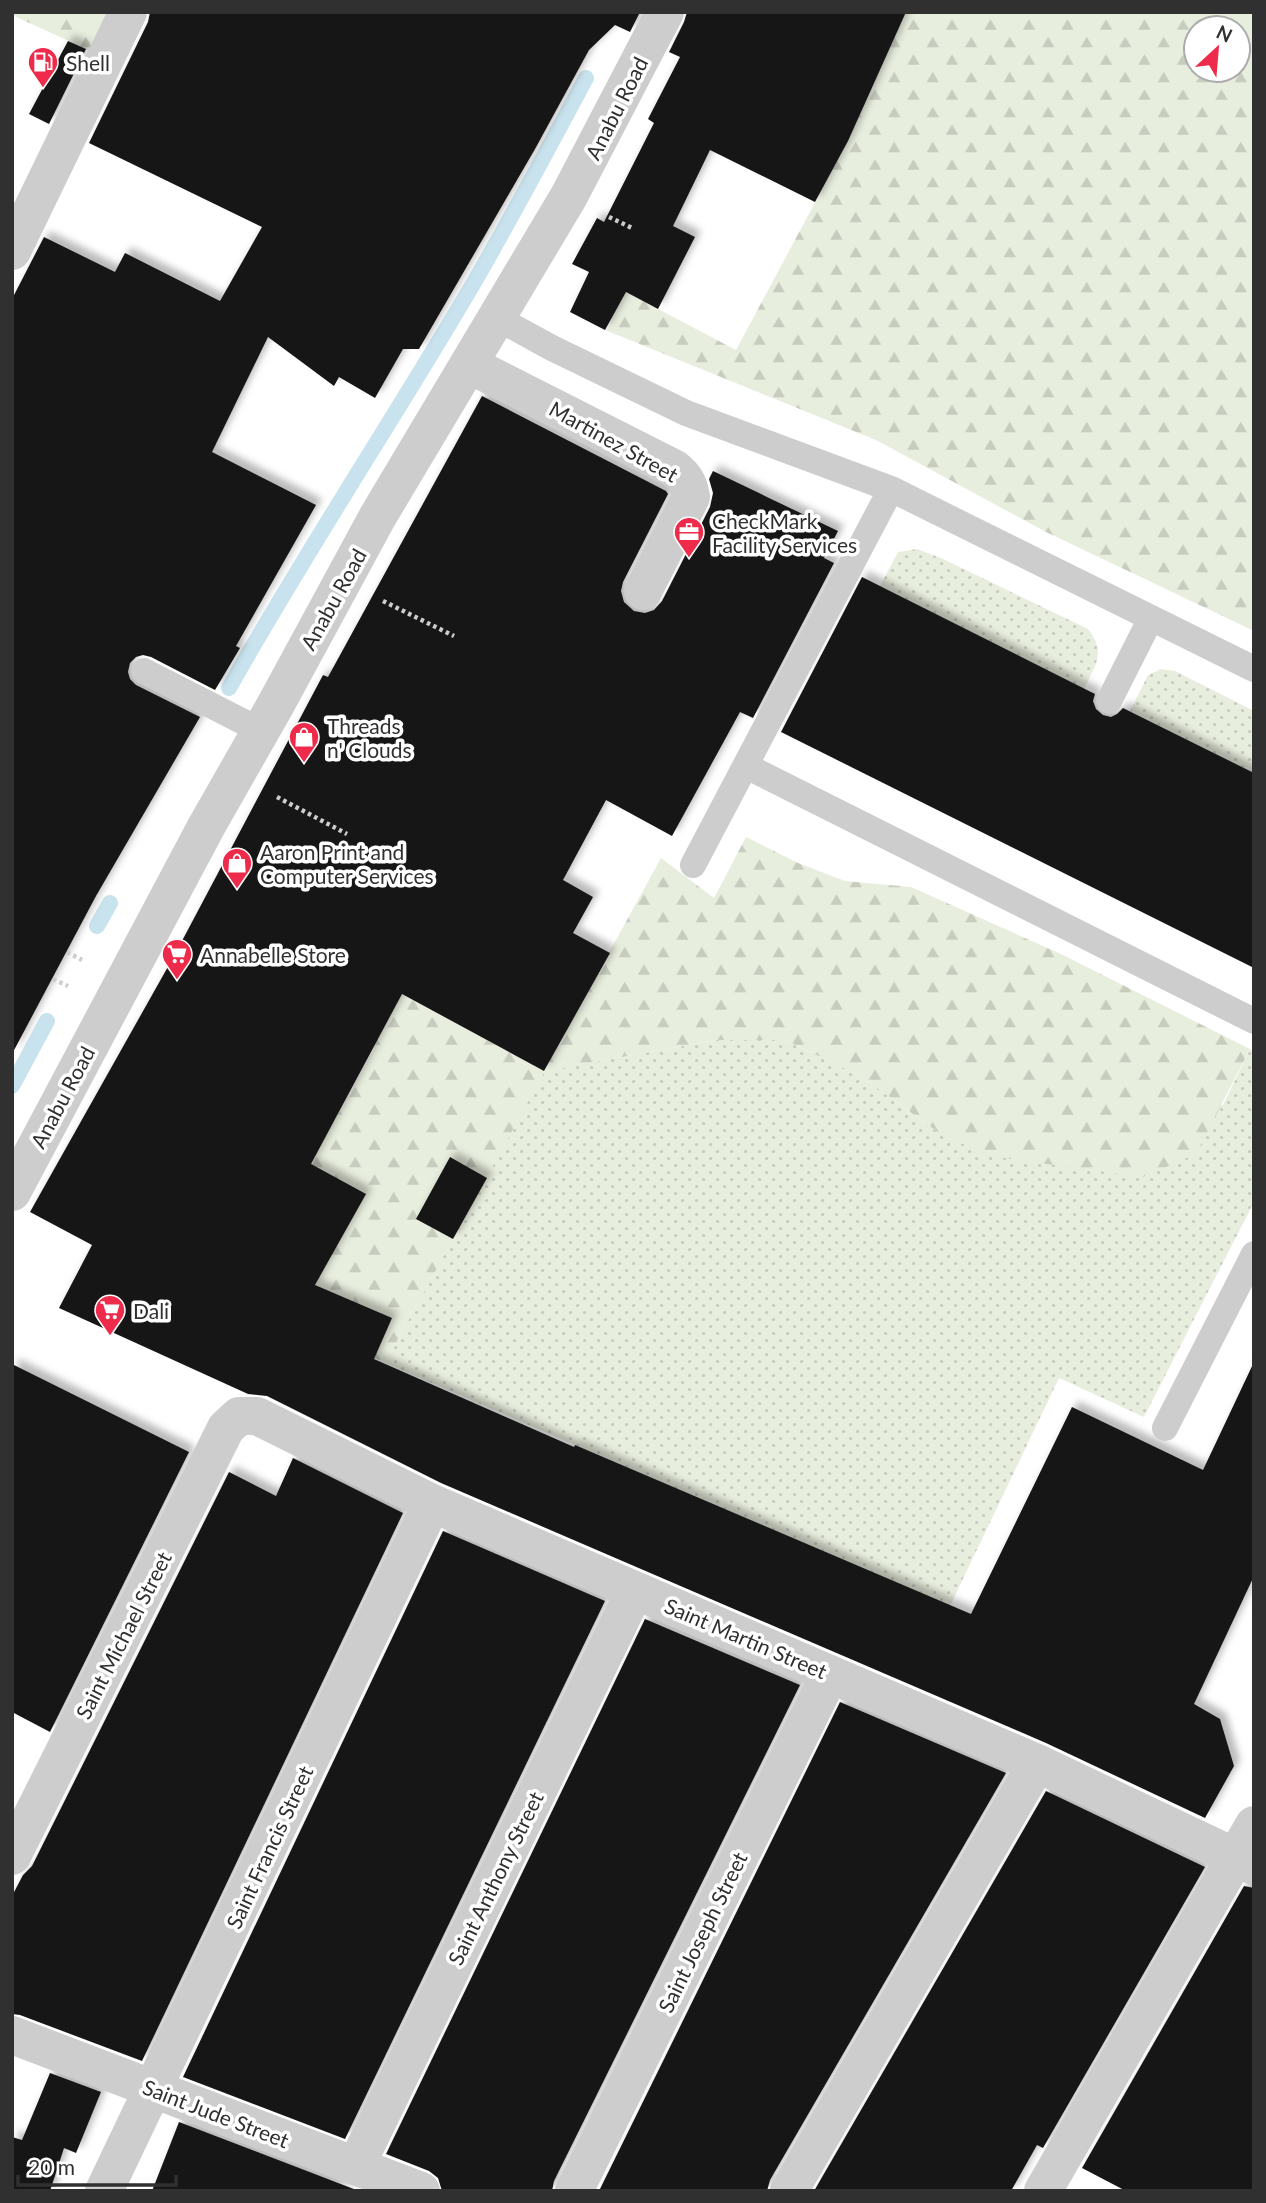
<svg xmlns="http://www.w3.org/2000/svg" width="1266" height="2203" font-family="Lato,sans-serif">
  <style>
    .grass { fill: url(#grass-dots) }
    .forest { fill: url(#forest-firs); fill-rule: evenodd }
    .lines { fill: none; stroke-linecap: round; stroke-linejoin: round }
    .stream { stroke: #c9e3ee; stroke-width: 16 }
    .building { fill: #171717; filter: url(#shadow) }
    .path { stroke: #cdcdcd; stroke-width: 4.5; stroke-dasharray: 3.5 3.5; stroke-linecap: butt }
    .service { stroke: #cdcdcd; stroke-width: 26 }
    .minor { stroke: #cdcdcd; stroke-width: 38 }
    .tertiary { stroke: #cdcdcd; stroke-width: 38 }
    .labels { text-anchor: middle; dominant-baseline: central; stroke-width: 7; stroke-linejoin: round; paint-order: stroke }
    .poi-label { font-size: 21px; fill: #303030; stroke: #fff; text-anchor: start }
    .street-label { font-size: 21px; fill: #303030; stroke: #fff }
  </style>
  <defs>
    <pattern id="grass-dots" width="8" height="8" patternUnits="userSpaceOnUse" patternTransform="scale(1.75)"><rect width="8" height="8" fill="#e8eede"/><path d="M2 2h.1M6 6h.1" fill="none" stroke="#c7ccbf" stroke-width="1.8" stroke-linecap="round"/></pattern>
    <pattern id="forest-firs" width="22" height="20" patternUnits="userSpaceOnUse" patternTransform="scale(1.75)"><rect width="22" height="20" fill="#e8eede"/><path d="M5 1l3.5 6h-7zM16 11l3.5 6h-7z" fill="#c7ccbf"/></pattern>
    <filter id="shadow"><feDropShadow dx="6" dy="-6" stdDeviation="3.5" flood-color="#0004"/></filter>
  </defs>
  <rect width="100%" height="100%" fill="#fff"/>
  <path class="grass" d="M 917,549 L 941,558 L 1088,629 C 1107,653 1095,665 1084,689 L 880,586 L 898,552 Z
    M 1161,669 L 1175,671 L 1254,711 L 1254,773 L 1130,711 L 1148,675 Z
    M 716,1040 L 785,1040 L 861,1076 L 939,1133 L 1223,1105 L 1250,1049 L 1254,1052 L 1254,1202 L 1144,1417 L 1059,1378 L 950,1606 L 385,1363 L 544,1071 Z"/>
  <path class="forest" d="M 12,12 L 112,12 L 93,52 L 12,15 Z
    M 906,12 L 1254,12 L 1254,631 L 1046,532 L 876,440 L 605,330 L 626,292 L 736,350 L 848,141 ZM 1196,28 L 1238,28 L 1238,70 L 1196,70 Z
    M 746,837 L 798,863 L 845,881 L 911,887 L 1063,955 L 1250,1049 L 1196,1154 L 1143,1177 L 989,1156 L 939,1133 L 861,1076 L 785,1040 L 716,1040 L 545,1071 L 385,1363 L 320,1334 L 283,1163 L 308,1115 L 331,1127 L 374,1048 L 352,1036 L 381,983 L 544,1071 L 661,858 L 714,898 Z"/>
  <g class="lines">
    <path class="stream" d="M 229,688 C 307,549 396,416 476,279 C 514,213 550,145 586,78
      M 97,926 L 110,903
      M 12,1086 L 47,1021"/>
  </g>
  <path class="building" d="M 150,12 L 640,12 L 630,32 L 615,25 L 589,50 L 535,149 L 419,349 L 403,349 L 375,398 L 339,377 L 334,386 L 268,337 L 212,452 L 316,505 L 236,646 L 240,648 L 215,690 L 151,657 L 143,655 L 136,657 L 130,663 L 128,672 L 130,679 L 136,685 L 200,717 L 96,896 L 12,1054 L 12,299 L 44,237 L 115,272 L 125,253 L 220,301 L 262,227 L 89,143 L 148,22 Z
    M 687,12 L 906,12 L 848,141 L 815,202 L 710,150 L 673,226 L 695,237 L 658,309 L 626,292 L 605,330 L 570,312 L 589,272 L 572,264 L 597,218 L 604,222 L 654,123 L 648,119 L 680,57 L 669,52 L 684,22 Z
    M 68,41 L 86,49 L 49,124 L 29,114 Z
    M 482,396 L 666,491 L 668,494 L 623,582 L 621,591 L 624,602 L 634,611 L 645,613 L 654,610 L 662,601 L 710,507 L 713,493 L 709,479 L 713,471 L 838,531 L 824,558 L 834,563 L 753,718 L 740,712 L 672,836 L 606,800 L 563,880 L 593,897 L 573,933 L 610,953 L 544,1071 L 402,994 L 311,1164 L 366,1194 L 315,1285 L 392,1318 L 374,1359 L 574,1447 L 575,1445 L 971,1614 L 1072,1407 L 1203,1470 L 1254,1362 L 1254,1576 L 1194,1704 L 1220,1719 L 1234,1766 L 1205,1818 L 1046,1743 L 441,1483 L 267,1396 L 248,1394 L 59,1308 L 92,1245 L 30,1212 L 174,956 L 323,675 L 328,677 Z
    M 862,577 L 1095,694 L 1093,701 L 1096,709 L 1103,715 L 1111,717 L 1117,714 L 1123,708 L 1254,773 L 1254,968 L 781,732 Z
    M 450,1157 L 487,1178 L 453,1239 L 416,1219 Z
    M 12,1364 L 189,1452 L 50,1732 L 12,1712 Z
    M 293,1458 L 403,1513 L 142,2061 L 20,2015 L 12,2014 L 12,1896 L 23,1875 L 32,1866 L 229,1472 L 276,1496 Z
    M 443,1531 L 605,1601 L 345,2139 L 183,2077 Z
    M 645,1619 L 800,1685 L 554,2181 L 552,2191 L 442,2191 L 438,2178 L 429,2171 L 386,2154 Z
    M 840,1702 L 1006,1773 L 770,2180 L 767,2191 L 599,2191 Z
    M 1046,1791 L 1205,1867 L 1043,2148 L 1037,2145 L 1011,2191 L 814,2191 Z
    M 1244,1886 L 1254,1888 L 1254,2191 L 1126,2191 L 1082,2168 Z
    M 50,2073 L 101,2092 L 76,2153 L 64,2148 L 50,2191 L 12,2191 L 12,2137 L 22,2140 Z
    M 179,2122 L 359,2191 L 152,2191 Z"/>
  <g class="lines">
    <path class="path" d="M 609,217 L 634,229
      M 383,601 L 454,636
      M 277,797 L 347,834
      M 67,952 L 82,960
      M 53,979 L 68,986"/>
    <path class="service" d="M 497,318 L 552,348 L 686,413 L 891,489 L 1254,669
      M 144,671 L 261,731
      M 1109,701 L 1151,618
      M 746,766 L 1254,1021
      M 693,865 L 891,489
      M 1165,1428 L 1254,1254"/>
    <path class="minor" d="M 12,251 L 128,12
      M 470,365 L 675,469 C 685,477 689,484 691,497 L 643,591
      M 12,1856 L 226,1428 L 239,1416 L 257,1416 L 432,1503 L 1037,1763 L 1254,1866
      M 12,2035 L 421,2191
      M 356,2166 L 635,1590
      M 104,2191 L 432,1503
      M 574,2191 L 830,1674
      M 789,2191 L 1037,1763
      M 1043,2191 L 1254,1825"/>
    <path class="tertiary" d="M 12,1192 L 206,827 L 276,704 L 378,516 L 569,196 L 665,12"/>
  </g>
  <defs>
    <g id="fuel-pin" transform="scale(1.575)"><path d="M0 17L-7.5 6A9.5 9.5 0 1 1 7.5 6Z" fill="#ee2b4b" stroke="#fff"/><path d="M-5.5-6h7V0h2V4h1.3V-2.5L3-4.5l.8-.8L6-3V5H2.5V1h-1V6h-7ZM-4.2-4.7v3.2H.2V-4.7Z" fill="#fff"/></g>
    <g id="office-pin" transform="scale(1.575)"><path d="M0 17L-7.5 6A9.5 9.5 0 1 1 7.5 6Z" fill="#ee2b4b" stroke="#fff"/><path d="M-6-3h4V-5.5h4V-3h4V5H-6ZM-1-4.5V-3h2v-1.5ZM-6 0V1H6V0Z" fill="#fff"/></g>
    <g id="shop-pin" transform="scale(1.575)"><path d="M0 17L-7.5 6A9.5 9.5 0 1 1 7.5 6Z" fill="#ee2b4b" stroke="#fff"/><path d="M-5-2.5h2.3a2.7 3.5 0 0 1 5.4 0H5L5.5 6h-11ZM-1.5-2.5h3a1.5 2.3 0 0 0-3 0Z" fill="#fff"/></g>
    <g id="supermarket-pin" transform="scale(1.575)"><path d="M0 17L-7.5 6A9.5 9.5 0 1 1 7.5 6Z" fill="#ee2b4b" stroke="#fff"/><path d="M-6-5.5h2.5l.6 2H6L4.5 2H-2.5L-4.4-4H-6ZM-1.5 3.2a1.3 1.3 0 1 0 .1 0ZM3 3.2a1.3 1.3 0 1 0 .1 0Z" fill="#fff"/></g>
  </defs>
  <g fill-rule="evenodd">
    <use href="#fuel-pin" x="43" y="62"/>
    <use href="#office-pin" x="689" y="532"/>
    <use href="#shop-pin" x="304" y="737"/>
    <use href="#shop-pin" x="237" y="863"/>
    <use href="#supermarket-pin" x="177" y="954"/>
    <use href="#supermarket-pin" x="110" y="1310"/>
  </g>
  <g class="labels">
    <g class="poi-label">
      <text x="66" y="62">Shell</text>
      <text x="712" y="520">CheckMark<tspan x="712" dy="24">Facility Services</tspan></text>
      <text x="327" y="725">Threads<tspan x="327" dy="24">n' Clouds</tspan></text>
      <text x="260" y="851">Aaron Print and<tspan x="260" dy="24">Computer Services</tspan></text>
      <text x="200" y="954">Annabelle Store</text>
      <text x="133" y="1310">Dali</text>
    </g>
    <g class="street-label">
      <text transform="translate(616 108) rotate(-63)">Anabu Road</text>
      <text transform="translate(614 441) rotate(29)">Martinez Street</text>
      <text transform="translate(333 599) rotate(-61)">Anabu Road</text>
      <text transform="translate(62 1097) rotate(-62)">Anabu Road</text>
      <text transform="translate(123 1635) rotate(-63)">Saint Michael Street</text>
      <text transform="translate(746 1638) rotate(23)">Saint Martin Street</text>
      <text transform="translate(269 1847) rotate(-65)">Saint Francis Street</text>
      <text transform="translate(495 1878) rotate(-64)">Saint Anthony Street</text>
      <text transform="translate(702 1932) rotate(-64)">Saint Joseph Street</text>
      <text transform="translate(216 2113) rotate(21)">Saint Jude Street</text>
    </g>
  </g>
  <rect width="1266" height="2203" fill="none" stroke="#303030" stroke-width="28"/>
  <g transform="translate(1217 49) rotate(26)"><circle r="33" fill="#ffffff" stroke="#acacac" stroke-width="2"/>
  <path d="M0-5L12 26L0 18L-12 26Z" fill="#ee2b4b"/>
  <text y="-10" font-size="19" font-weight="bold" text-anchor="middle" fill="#303030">N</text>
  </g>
  <path d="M18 2175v10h158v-10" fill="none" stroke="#303030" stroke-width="3.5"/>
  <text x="28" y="2175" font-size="21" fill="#303030" stroke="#ffffff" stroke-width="5" paint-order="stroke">20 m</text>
</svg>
